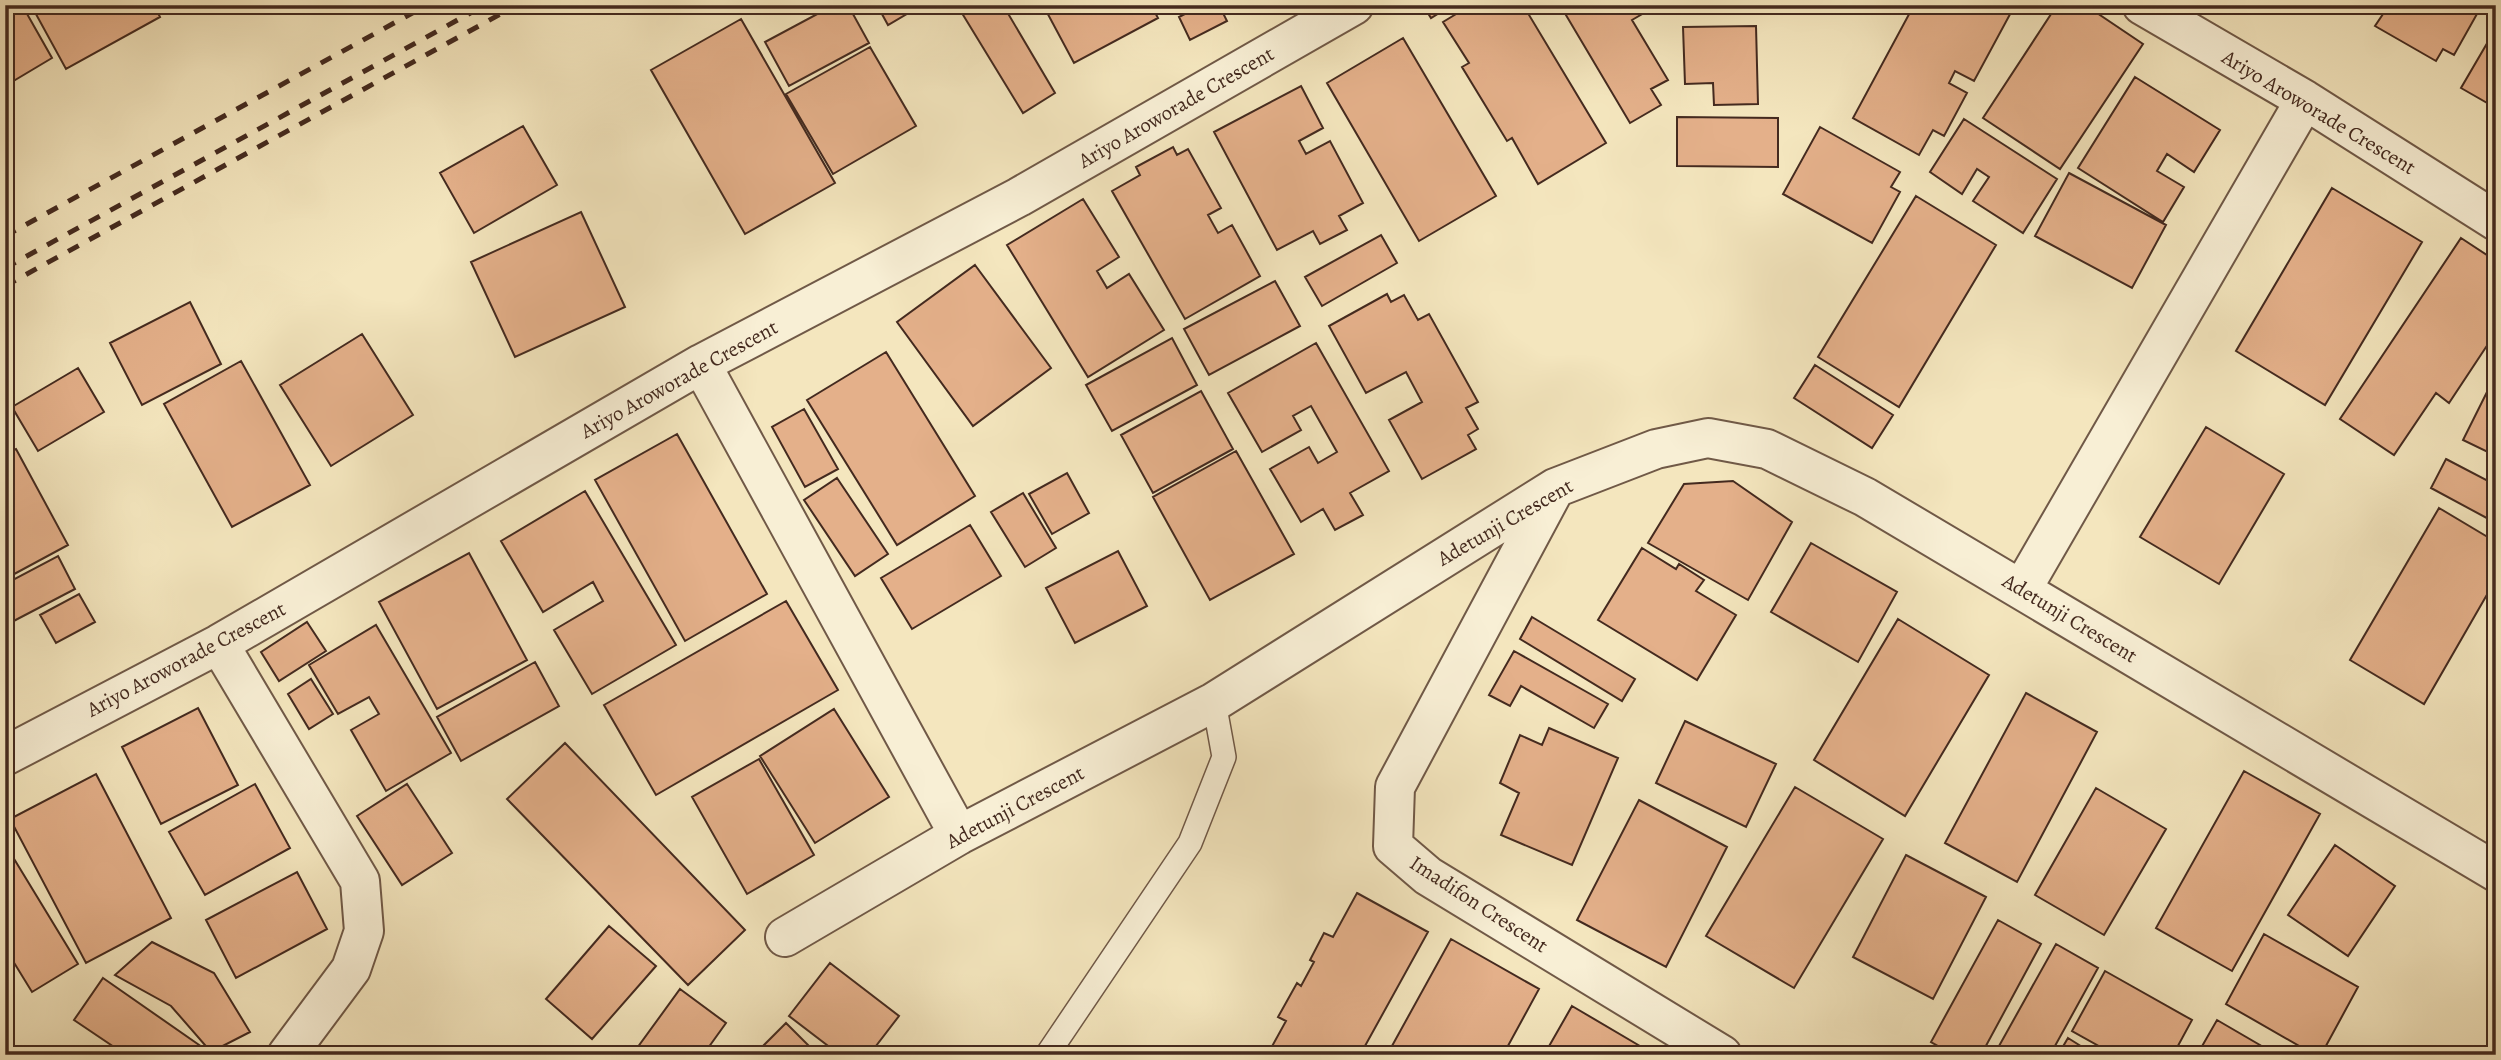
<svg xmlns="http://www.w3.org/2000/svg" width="2501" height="1060" font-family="Alegreya,serif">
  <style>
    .building { fill: #e4b08a; stroke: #442a1f; stroke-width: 2 }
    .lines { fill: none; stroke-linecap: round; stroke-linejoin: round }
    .lane-casing { stroke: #705947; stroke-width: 26 }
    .street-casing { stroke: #705947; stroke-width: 42 }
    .lane { stroke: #f8efd5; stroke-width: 23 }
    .street { stroke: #f8efd5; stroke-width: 38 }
    .rail { stroke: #442a1f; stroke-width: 5; stroke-dasharray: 12 12; stroke-linecap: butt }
    .labels { text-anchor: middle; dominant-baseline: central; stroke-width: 6; stroke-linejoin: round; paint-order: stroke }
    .street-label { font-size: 21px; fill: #442a1f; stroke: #f8efd5 }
  </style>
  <rect width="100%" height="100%" fill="#f4e6be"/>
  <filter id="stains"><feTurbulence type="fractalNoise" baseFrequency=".00286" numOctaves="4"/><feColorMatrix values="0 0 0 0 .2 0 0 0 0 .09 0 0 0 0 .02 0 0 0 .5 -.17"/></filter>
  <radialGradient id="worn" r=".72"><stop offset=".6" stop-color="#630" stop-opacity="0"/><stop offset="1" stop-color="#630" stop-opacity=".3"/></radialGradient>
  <path class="building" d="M 5,5 L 22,5 L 52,58 L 5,86 Z
    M 31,5 L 154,5 L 160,17 L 66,69 Z
    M 834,5 L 848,5 L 869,43 L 789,86 L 765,42 Z
    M 877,5 L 922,5 L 888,25 Z
    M 957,5 L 1003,5 L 1055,93 L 1023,113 Z
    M 1043,5 L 1151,5 L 1158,18 L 1074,63 Z
    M 1202,5 L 1219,5 L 1227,21 L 1190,40 L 1179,17 Z
    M 1423,5 L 1452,5 L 1431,18 Z
    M 1471,5 L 1523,5 L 1606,143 L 1538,184 L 1512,138 L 1507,141 L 1462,67 L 1469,63 L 1443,22 Z
    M 1560,5 L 1647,5 L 1649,10 L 1632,20 L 1668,80 L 1651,89 L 1661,105 L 1630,123 Z
    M 1914,5 L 2015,5 L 1974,81 L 1955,71 L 1949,83 L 1967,93 L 1944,136 L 1933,130 L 1919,155 L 1853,118 Z
    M 2057,5 L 2085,5 L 2143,44 L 2060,169 L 1983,118 Z
    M 2373,5 L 2482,5 L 2454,55 L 2443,49 L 2436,61 L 2375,26 L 2383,14 L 2372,7 Z
    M 741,19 L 835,183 L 745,234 L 651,70 Z
    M 1756,26 L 1758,104 L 1714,105 L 1713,83 L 1685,84 L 1683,27 Z
    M 2496,28 L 2496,108 L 2461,88 Z
    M 1403,38 L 1496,196 L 1419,241 L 1327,83 Z
    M 870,47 L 916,126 L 833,174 L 786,94 Z
    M 2135,77 L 2220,130 L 2194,172 L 2167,154 L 2157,171 L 2184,187 L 2163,222 L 2078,168 Z
    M 1301,86 L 1323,128 L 1299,141 L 1306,154 L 1330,141 L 1363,203 L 1339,216 L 1347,230 L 1320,244 L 1313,231 L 1277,250 L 1214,132 Z
    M 1677,117 L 1778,118 L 1778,167 L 1677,166 Z
    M 1964,119 L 2057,179 L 2023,233 L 1973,201 L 1989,177 L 1977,169 L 1962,194 L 1930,172 Z
    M 523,126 L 557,185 L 474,233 L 440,173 Z
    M 1820,127 L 1900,172 L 1891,187 L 1900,192 L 1872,243 L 1783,194 Z
    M 1173,147 L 1177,155 L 1188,149 L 1221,208 L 1208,215 L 1218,233 L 1232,225 L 1260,276 L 1185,319 L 1112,191 L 1140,175 L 1136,167 Z
    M 2069,173 L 2166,225 L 2132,288 L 2035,236 Z
    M 2332,188 L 2422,242 L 2325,405 L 2236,351 Z
    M 1916,196 L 1996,245 L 1899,407 L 1818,357 Z
    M 1083,199 L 1119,257 L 1097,271 L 1107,288 L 1129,274 L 1164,330 L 1088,377 L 1007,245 Z
    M 581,212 L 625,307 L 515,357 L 471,262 Z
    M 1381,235 L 1397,263 L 1322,306 L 1305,277 Z
    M 2461,238 L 2496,261 L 2496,318 L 2493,321 L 2496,323 L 2496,332 L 2449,403 L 2436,393 L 2394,455 L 2340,419 Z
    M 975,265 L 1051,368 L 973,426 L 897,322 Z
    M 1275,281 L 1300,326 L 1209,375 L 1184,329 Z
    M 1387,294 L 1391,302 L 1404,295 L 1418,320 L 1429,314 L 1478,402 L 1466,408 L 1478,429 L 1468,435 L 1476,449 L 1422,479 L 1389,420 L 1422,402 L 1406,372 L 1366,393 L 1329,326 Z
    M 190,302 L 221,364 L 142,405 L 110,343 Z
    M 362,334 L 413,415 L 331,466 L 280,385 Z
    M 1172,338 L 1197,385 L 1112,431 L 1086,385 Z
    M 1316,343 L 1389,471 L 1350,493 L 1363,515 L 1335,530 L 1323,509 L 1301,522 L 1270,469 L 1309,447 L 1318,463 L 1337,452 L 1311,406 L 1293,416 L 1301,430 L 1262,452 L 1228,393 Z
    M 886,352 L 975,496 L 897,545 L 807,400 Z
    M 241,361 L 310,485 L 232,527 L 164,404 Z
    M 1815,365 L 1893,415 L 1872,448 L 1794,398 Z
    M 78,368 L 104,412 L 38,451 L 12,407 Z
    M 2496,374 L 2496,456 L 2463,440 Z
    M 1201,391 L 1233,449 L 1153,493 L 1121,435 Z
    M 804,409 L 838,469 L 805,487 L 772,427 Z
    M 2206,427 L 2284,474 L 2219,584 L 2140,537 Z
    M 677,434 L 767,594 L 685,641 L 595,480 Z
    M 16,449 L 68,545 L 5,579 L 5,454 Z
    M 1236,451 L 1294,554 L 1210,600 L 1153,497 Z
    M 2446,459 L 2496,485 L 2496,523 L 2431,488 Z
    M 1067,473 L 1089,513 L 1052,534 L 1029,494 Z
    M 837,478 L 888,554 L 855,576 L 804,500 Z
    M 1733,481 L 1792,522 L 1748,600 L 1648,543 L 1684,484 Z
    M 585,491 L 676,645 L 592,694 L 554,630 L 603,601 L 593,582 L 543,612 L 501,541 Z
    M 1023,493 L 1056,548 L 1025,567 L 991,512 Z
    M 2439,508 L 2496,542 L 2496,579 L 2424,704 L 2350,660 Z
    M 970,525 L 1001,576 L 912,629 L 881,578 Z
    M 1811,543 L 1897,592 L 1858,662 L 1771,612 Z
    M 1642,548 L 1676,569 L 1679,564 L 1704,580 L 1696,591 L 1736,615 L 1697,680 L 1598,620 Z
    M 1118,551 L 1147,606 L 1075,643 L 1046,588 Z
    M 469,553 L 527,660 L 437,709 L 379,602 Z
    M 58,556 L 75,589 L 6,625 L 5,584 Z
    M 79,594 L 95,622 L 56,643 L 40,615 Z
    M 786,601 L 838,690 L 656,795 L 604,705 Z
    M 1532,617 L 1635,679 L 1622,701 L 1520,639 Z
    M 1898,619 L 1989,675 L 1905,816 L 1814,760 Z
    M 307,622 L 326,651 L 279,681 L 261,652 Z
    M 376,625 L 451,753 L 386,791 L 351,730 L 379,714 L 369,697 L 338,714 L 309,665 Z
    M 1514,651 L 1608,704 L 1594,728 L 1521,686 L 1510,706 L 1489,695 Z
    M 535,662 L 559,706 L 461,761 L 437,717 Z
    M 311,679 L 333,714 L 309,729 L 288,694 Z
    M 2026,693 L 2097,732 L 2017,882 L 1945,843 Z
    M 198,708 L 238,785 L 161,824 L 122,747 Z
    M 834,709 L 889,797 L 815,843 L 760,756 Z
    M 1685,721 L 1776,764 L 1746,827 L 1656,783 Z
    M 1549,728 L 1618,758 L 1572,865 L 1501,835 L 1519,793 L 1500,783 L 1520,735 L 1542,745 Z
    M 565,743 L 745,930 L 688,985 L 507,799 Z
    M 759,759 L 814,855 L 747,894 L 692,797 Z
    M 2244,771 L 2320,814 L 2232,971 L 2156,928 Z
    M 96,774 L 171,918 L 86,963 L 10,819 Z
    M 255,784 L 290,848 L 205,895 L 169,832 Z
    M 407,784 L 452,853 L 402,885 L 357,816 Z
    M 1795,787 L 1883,839 L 1794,988 L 1706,936 Z
    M 2096,788 L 2166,829 L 2104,935 L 2035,895 Z
    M 1639,800 L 1727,847 L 1666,967 L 1577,920 Z
    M 5,844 L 78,964 L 32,992 L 5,948 Z
    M 2335,845 L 2395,886 L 2348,956 L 2288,915 Z
    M 1906,855 L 1986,897 L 1933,999 L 1853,957 Z
    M 297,872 L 327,929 L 236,978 L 206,920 Z
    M 1357,893 L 1428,932 L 1360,1055 L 1278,1055 L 1270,1050 L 1286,1021 L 1278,1017 L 1297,983 L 1301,986 L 1314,962 L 1310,960 L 1324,933 L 1333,937 Z
    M 1998,920 L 2041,944 L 1981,1055 L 1954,1055 L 1931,1042 Z
    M 609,926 L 656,966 L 592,1039 L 546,999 Z
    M 2264,934 L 2358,987 L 2321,1055 L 2315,1055 L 2226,1004 Z
    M 1451,939 L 1539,989 L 1503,1055 L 1387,1055 Z
    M 152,942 L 214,973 L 250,1032 L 211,1052 L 171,1006 L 115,975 Z
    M 2056,944 L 2098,968 L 2050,1055 L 1994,1055 Z
    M 830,963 L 899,1016 L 869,1055 L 840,1055 L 789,1016 Z
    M 2105,971 L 2192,1020 L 2173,1055 L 2115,1055 L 2072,1031 Z
    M 103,978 L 202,1047 L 197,1055 L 126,1055 L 74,1020 Z
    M 680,989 L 726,1023 L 703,1055 L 632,1055 Z
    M 1572,1006 L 1645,1049 L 1641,1055 L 1544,1055 Z
    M 2217,1020 L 2277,1055 L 2197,1055 Z
    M 786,1023 L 818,1055 L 754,1055 Z
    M 2068,1038 L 2095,1055 L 2058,1055 Z"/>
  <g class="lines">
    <g class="lane-casing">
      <path id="lane" d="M 1047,1055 L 1190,843 L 1224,757 L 1214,702"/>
    </g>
    <g class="street-casing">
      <path id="street" d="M 2142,5 L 2305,100 L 2496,221
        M 701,364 L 959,835
        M 1554,490 L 1395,787 L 1393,846 L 1428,876 L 1722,1055
        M 2022,589 L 2305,100
        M 219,644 L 360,881 L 364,931 L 351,969 L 287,1055
        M 5,756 L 219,644 L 701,364 L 1019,197 L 1354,5
        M 785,937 L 959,835 L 1214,702 L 1555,488 L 1656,449 L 1708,438 L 1767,449 L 1865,497 L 2496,872"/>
    </g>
    <use href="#lane" class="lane"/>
    <use href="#street" class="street"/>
    <path class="rail" d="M 5,236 L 427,5
      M 5,268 L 485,5
      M 5,286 L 517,5"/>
  </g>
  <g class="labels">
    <g class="street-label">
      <text transform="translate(1176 107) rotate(-30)">Ariyo Aroworade Crescent</text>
      <text transform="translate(2319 112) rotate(31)">Ariyo Aroworade Crescent</text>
      <text transform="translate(679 379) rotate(-29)">Ariyo Aroworade Crescent</text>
      <text transform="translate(1505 522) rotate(-30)">Adetunji Crescent</text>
      <text transform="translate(2070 618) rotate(31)">Adetunji Crescent</text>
      <text transform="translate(186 659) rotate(-28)">Ariyo Aroworade Crescent</text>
      <text transform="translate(1015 807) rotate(-28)">Adetunji Crescent</text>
      <text transform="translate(1479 904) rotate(33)">Imadifon Crescent</text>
    </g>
  </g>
  <rect width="2501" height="1060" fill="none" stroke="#f4e6be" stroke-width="28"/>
  <rect x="7" y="7" width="2487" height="1046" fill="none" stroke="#442a1f" stroke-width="3.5"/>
  <rect x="14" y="14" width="2473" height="1032" fill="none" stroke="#442a1f" stroke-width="2"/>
  <rect width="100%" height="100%" filter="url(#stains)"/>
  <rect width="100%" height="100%" fill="url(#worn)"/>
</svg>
